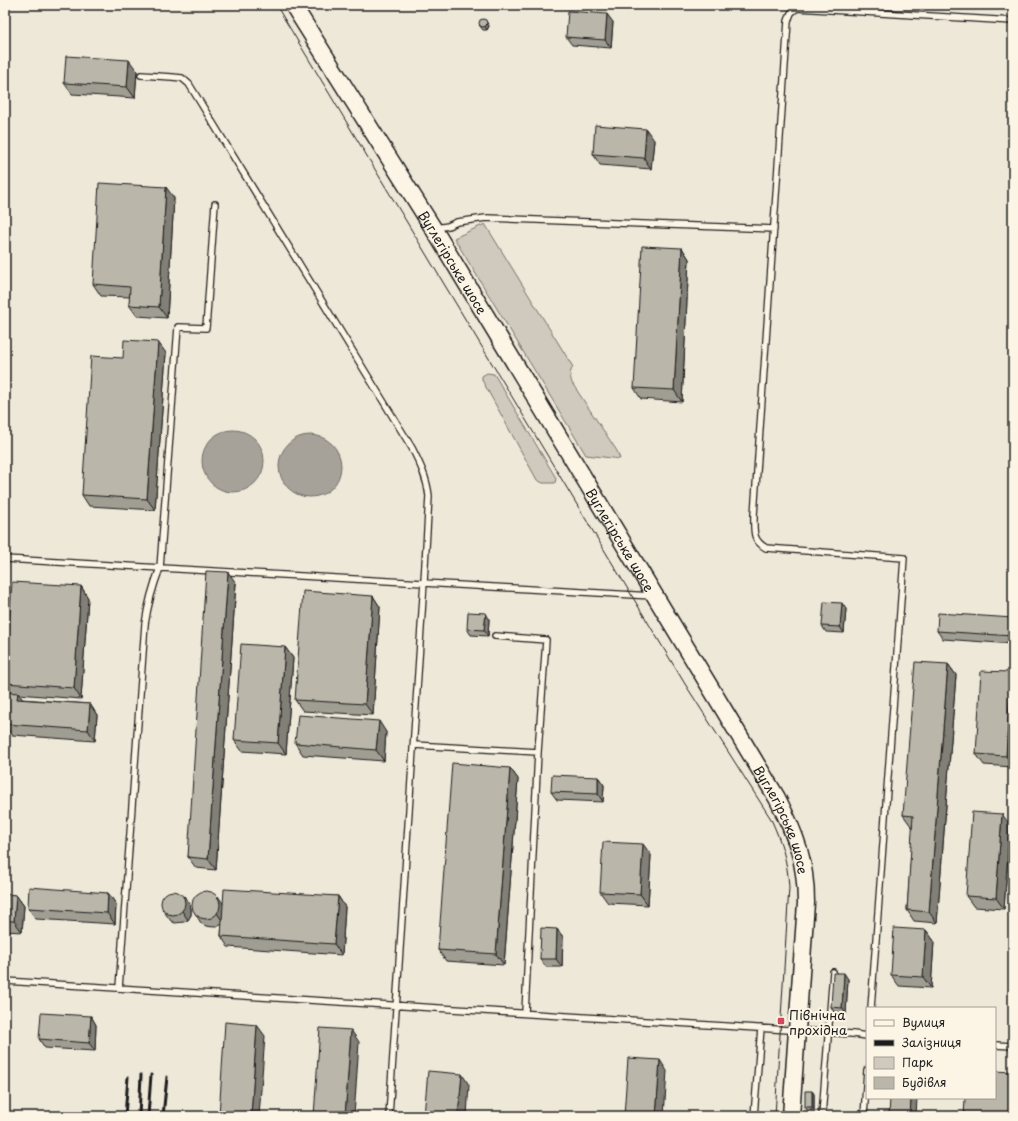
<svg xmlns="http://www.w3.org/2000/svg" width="1018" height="1121" font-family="'Playpen Sans',sans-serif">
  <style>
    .green { fill: #cfcabd; stroke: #76736c }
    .water { fill: #a7a299; stroke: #6f6c67 }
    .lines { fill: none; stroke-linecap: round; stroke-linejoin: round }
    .lane-casing { stroke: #1c1c1c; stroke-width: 8 }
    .secondary-casing { stroke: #1c1c1c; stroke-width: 19 }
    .lane { stroke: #fcf5e5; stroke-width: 5.5 }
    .secondary { stroke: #fcf5e5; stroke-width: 16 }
    .tram { stroke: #1c1c1c; stroke-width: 1 }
    .rail { stroke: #1c1c1c; stroke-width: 3 }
    .wall { fill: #a09d92; stroke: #1c1c1c }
    .shaded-wall { fill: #827f77; stroke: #1c1c1c }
    .building { fill: #bab6aa; stroke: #1c1c1c }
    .poi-dot { fill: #d1495b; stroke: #fcf5e5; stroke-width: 1.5 }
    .labels { text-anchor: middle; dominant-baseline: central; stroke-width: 4; stroke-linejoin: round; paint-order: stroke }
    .street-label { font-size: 13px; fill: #1c1c1c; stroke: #fcf5e5 }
    .poi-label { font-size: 13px; fill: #1c1c1c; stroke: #fcf5e5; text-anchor: start }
  </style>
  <rect width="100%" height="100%" fill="#eee8d9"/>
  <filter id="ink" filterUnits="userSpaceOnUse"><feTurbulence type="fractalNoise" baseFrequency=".025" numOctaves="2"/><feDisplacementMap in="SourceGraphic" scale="8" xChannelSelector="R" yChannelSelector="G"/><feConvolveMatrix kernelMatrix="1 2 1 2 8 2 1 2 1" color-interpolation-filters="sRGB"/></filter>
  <g filter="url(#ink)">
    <path class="green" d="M 485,224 L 573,367 C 569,373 570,376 572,383 L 617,451 L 620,459 L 586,455 L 454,238 Z
      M 487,373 L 494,374 L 556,478 L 555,483 L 543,483 L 537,480 L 482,380 L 482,376 Z"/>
    <path class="water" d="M202 461a31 31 0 1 1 62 0a31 31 0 1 1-62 0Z
      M279 466a31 31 0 1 1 62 0a31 31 0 1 1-62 0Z"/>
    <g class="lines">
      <g class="lane-casing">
        <path id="lane" d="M 141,75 L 172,77 L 182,78 L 189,84 L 412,448 C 420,464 427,478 429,496 L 424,582 L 389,1116
          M 436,228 L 448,226 L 457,222 L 486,218 L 774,229
          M 5,559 L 652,596
          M 495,636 L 546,640 L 538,752 L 525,1013
          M 414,745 L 538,752
          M 5,981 L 853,1034 L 867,1036
          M 119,988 L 145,624 C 148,604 153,586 160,568 L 178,327 L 206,328 L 215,204
          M 871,1008 L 904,558 L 766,548 C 752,540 754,531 754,515 L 788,21 L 791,13 L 797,8 L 1013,21
          M 995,1045 L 1013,1046
          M 754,1116 L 761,1028
          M 822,1116 L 833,972
          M 864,1116 L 867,1070"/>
      </g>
      <g class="secondary-casing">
        <g id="secondary">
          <path id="s1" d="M 293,5 L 433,228 L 777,798 C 796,835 806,861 806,903 L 791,1116"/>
        </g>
      </g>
      <use href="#lane" class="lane"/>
      <use href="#secondary" class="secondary"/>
      <path class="tram" d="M 276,5 L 685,684 L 771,819 C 782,844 787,859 789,887 L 775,1116
        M 775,816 L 782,829 L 787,843"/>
      <path class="rail" d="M 125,1116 L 128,1077
        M 139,1116 L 141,1075
        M 148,1116 L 151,1075
        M 163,1116 L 167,1077"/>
    </g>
    <path class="wall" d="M 613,22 L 611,48 L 572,45 L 566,37 Z
      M 488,24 L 489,26 L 487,30 L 483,30 L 479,25 Z
      M 137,71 L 135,98 L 72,94 L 64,83 Z
      M 654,140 L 651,169 L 600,165 L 593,154 Z
      M 174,198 L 167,318 L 137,316 L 129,305 L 130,297 L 101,296 L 93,284 Z
      M 682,248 L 689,259 L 682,402 L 641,399 L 634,388 Z
      M 166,353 L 155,510 L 89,506 L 82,495 L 123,358 Z
      M 236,583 L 216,870 L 196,868 L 188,857 Z
      M 81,586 L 88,598 L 81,699 L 18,694 L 22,699 L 90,704 L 97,715 L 95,741 L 12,735 L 5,725 L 5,720 L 12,693 L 5,683 Z
      M 373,596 L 380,607 L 373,715 L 303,711 L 295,700 Z
      M 846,609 L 844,633 L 826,632 L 822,626 Z
      M 1013,618 L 1013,644 L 943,639 L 937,631 Z
      M 489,619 L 488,636 L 471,635 L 467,629 Z
      M 285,647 L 293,658 L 286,754 L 242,751 L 234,740 Z
      M 948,664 L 956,675 L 937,923 L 914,921 L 907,910 L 913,827 L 911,826 L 903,815 Z
      M 1011,672 L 1013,675 L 1013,767 L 984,765 L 976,754 Z
      M 386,732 L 384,761 L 303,755 L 295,743 Z
      M 510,768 L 518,779 L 504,965 L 446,961 L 438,950 Z
      M 598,777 L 604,785 L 603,802 L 557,800 L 551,792 Z
      M 1010,825 L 1004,909 L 974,907 L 966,896 Z
      M 651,855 L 648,905 L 608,903 L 600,892 Z
      M 108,893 L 116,904 L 115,924 L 36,919 L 28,908 Z
      M 5,894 L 16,895 L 24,906 L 22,932 L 5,931 Z
      M 184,896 L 190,904 L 191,909 L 191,915 L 188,920 L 184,922 L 175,923 L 171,921 L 162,909 Z
      M 338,896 L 345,907 L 342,955 L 228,947 L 221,936 L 222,923 L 217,926 L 213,927 L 206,926 L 201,923 L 193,910 L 223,903 Z
      M 557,929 L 563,937 L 562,967 L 546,967 L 540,959 Z
      M 926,930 L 934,941 L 931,988 L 899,986 L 891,975 Z
      M 848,979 L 846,1014 L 835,1013 L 831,1007 Z
      M 91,1016 L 96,1025 L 95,1051 L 45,1048 L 39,1039 Z
      M 812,1091 L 814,1094 L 814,1110 L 807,1110 L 805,1107 Z"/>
    <path class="shaded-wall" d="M 607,14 L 613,22 L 611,48 L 605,40 Z
      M 486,21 L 488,24 L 489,26 L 487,30 L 485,27 Z
      M 129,60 L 137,71 L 135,98 L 127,87 Z
      M 646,129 L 654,140 L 651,169 L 644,158 Z
      M 166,187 L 174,198 L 167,318 L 159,307 Z
      M 682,248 L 689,259 L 682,402 L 674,390 Z
      M 158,342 L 166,353 L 155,510 L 147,499 Z
      M 228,572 L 236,583 L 216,870 L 208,859 Z
      M 81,586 L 88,598 L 81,699 L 74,688 Z
      M 373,596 L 380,607 L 373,715 L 365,704 Z
      M 842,603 L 846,609 L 844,633 L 840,627 Z
      M 486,613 L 489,619 L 488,636 L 484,630 Z
      M 285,647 L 293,658 L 286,754 L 278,743 Z
      M 948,664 L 956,675 L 937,923 L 929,912 Z
      M 1011,672 L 1013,675 L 1013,766 L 1006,756 Z
      M 18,693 L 26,704 L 17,699 Z
      M 90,704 L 97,715 L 95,741 L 88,730 Z
      M 379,721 L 386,732 L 384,761 L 376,750 Z
      M 510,768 L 518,779 L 504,965 L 496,954 Z
      M 598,777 L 604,785 L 603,802 L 598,794 Z
      M 1002,814 L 1010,825 L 1004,909 L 996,898 Z
      M 643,844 L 651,855 L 648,905 L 640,894 Z
      M 108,893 L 116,904 L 115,924 L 107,913 Z
      M 16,895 L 24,906 L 22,932 L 14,921 Z
      M 184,896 L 190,904 L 191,909 L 191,915 L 188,920 L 182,911 Z
      M 218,896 L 224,905 L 223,922 L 217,913 Z
      M 338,896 L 345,907 L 342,955 L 334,944 Z
      M 557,929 L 563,937 L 562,967 L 556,959 Z
      M 926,930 L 934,941 L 931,988 L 923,977 Z
      M 844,973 L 848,979 L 846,1014 L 842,1008 Z
      M 91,1016 L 96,1025 L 95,1051 L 89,1043 Z
      M 257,1025 L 265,1036 L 259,1116 L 251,1116 Z
      M 351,1030 L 359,1042 L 354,1116 L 345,1116 Z
      M 660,1060 L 667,1071 L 664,1116 L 656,1116 Z
      M 462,1074 L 469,1085 L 467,1116 L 458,1116 Z
      M 812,1091 L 814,1094 L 814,1110 L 812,1107 Z
      M 911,1098 L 917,1098 L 916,1116 L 910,1116 Z"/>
    <path class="building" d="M 568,11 L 607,14 L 605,40 L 566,37 Z
      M479 23a4 4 0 1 1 8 0a4 4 0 1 1-8 0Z
      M 66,56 L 129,60 L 127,87 L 64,83 Z
      M 595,125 L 646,129 L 644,158 L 593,154 Z
      M 99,183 L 166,187 L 159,307 L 129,305 L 130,287 L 93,284 Z
      M 642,246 L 682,248 L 674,390 L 634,388 Z
      M 124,340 L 158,342 L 147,499 L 82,495 L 91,356 L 123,358 Z
      M 206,571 L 228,572 L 208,859 L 188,857 Z
      M 12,582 L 81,586 L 74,688 L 5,683 Z
      M 303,591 L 373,596 L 365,704 L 295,700 Z
      M 824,602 L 842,603 L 840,627 L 822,626 Z
      M 468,612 L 486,613 L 484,630 L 467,629 Z
      M 938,613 L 1013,618 L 1013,636 L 937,631 Z
      M 241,644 L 285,647 L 278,743 L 234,740 Z
      M 915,662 L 948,664 L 929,912 L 907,910 L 913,816 L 903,815 Z
      M 981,671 L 1011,672 L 1006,756 L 976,754 Z
      M 7,692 L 18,693 L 17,699 L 90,704 L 88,730 L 5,724 Z
      M 298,715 L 379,721 L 376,750 L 295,743 Z
      M 452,763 L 510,768 L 496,954 L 438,950 Z
      M 552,775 L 598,777 L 598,794 L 551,792 Z
      M 972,812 L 1002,814 L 996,898 L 966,896 Z
      M 603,842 L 643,844 L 640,894 L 600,892 Z
      M 29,887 L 108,893 L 107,913 L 28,908 Z
      M 224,889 L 338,896 L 334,944 L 221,936 Z
      M161 903a12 12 0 1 1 24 0a12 12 0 1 1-24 0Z
      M192 905a14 14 0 1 1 28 0a14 14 0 1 1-28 0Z
      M 5,894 L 16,895 L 14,921 L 5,921 Z
      M 541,928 L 557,929 L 556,959 L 540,959 Z
      M 894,928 L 926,930 L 923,977 L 891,975 Z
      M 833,973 L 844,973 L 842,1008 L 831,1007 Z
      M 41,1013 L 91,1016 L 89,1043 L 39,1039 Z
      M 225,1022 L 257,1025 L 251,1116 L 219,1116 Z
      M 320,1028 L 351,1030 L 345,1116 L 314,1116 Z
      M 628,1058 L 660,1060 L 656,1116 L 624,1116 Z
      M 428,1071 L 462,1074 L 458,1116 L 424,1116 Z
      M 995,1071 L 1013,1072 L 1013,1116 L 964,1116 L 965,1098 L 995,1098 Z
      M 805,1091 L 812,1091 L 812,1107 L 805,1107 Z
      M 890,1098 L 911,1098 L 910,1116 L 889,1116 Z"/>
  </g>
  <rect class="poi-dot" x="777" y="1017" width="8" height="8" rx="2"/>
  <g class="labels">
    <g class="street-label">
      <text stroke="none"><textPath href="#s1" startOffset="303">Вуглегірське шосе</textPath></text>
      <text stroke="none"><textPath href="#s1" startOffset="627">Вуглегірське шосе</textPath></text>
      <text stroke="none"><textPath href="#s1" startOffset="951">Вуглегірське шосе</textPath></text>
    </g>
    <g class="poi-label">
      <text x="789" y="1014">Північна<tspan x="789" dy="15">прохідна</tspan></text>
    </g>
  </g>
  <rect width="1018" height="1121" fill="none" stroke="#fcf5e5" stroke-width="20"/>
  <rect x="10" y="10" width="998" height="1101" fill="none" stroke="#1c1c1c" stroke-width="1.5" filter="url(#ink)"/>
  <rect x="866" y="1007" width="130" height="92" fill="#fcf5e5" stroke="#a29e95"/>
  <rect x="874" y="1020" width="20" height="6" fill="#fcf5e5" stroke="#a29e95"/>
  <text x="902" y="1027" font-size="12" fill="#1c1c1c">Вулиця</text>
  <rect x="874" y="1040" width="20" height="6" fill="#1c1c1c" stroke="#a29e95"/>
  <text x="902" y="1047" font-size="12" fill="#1c1c1c">Залізниця</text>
  <rect x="874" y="1057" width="20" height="12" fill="#cfcabd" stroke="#a29e95"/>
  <text x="902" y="1067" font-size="12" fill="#1c1c1c">Парк</text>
  <rect x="874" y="1077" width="20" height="12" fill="#bab6aa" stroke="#a29e95"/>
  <text x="902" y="1087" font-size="12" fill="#1c1c1c">Будівля</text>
</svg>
